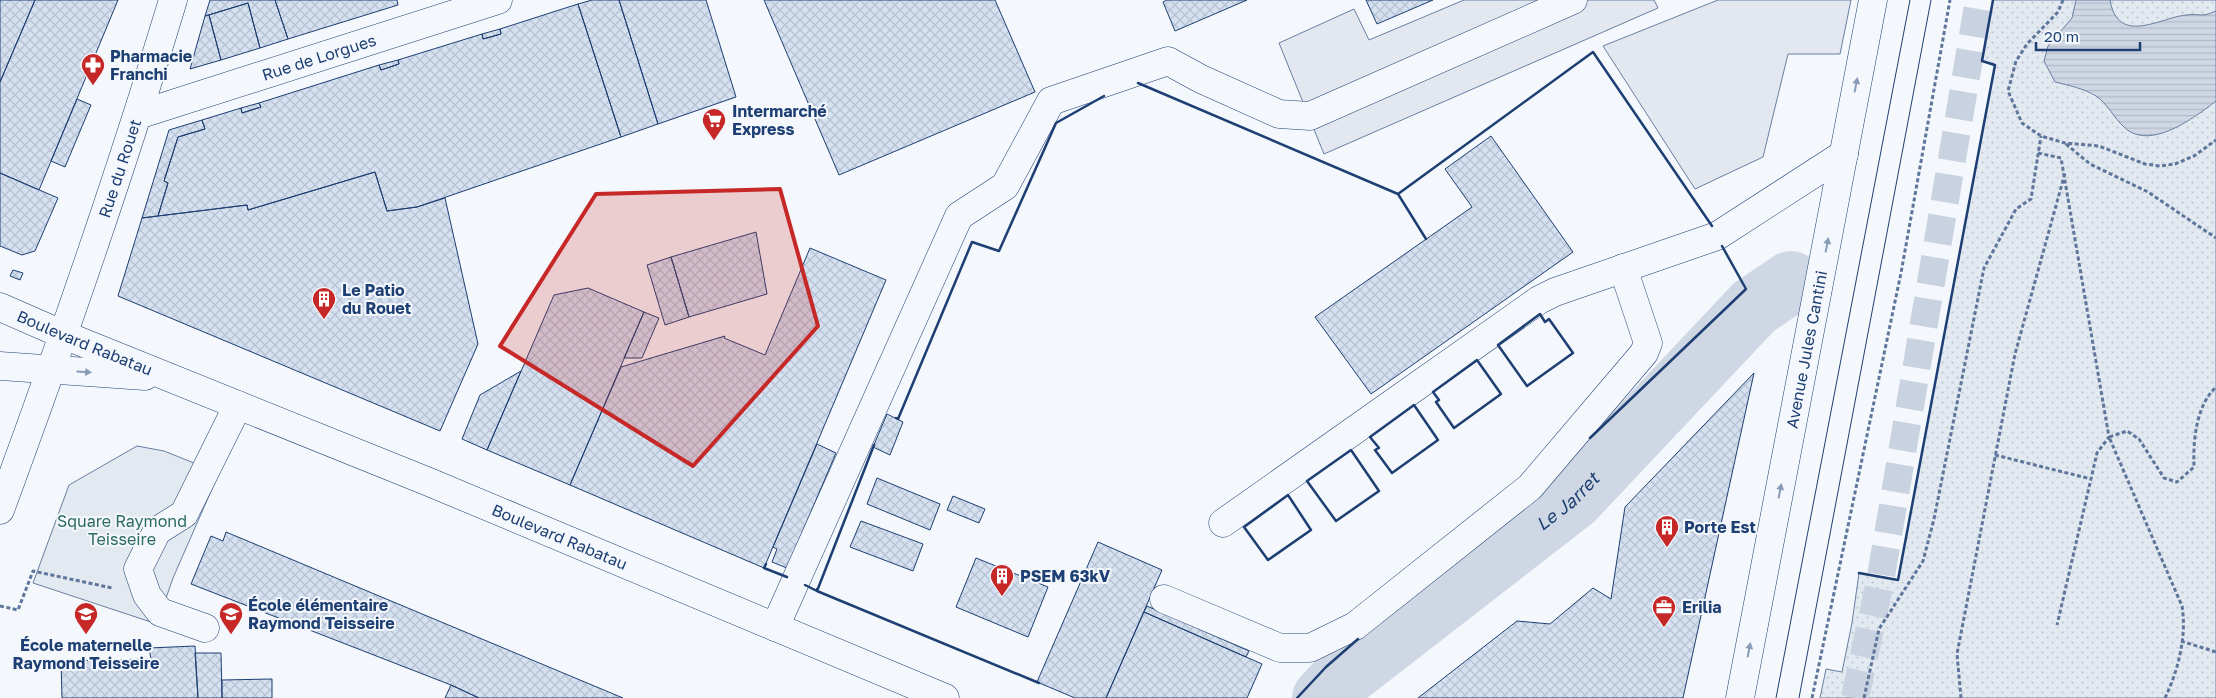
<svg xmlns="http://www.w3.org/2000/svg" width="2216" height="698" font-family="'Golos Text',sans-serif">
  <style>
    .grass { fill: url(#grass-dots); stroke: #687fa3 }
    .garden { fill: #e3e9f0; stroke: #687fa3 }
    .parking { fill: #e3e8f0; stroke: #687fa3 }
    .water { fill: url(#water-rules); stroke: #687fa3 }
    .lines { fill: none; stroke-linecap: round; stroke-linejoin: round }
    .river { stroke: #cfd7e4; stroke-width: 62 }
    .building { fill: url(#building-cross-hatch); stroke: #1d3f73 }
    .highway-tunnel { stroke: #c9d2e0; stroke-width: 28; stroke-dasharray: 28 14; stroke-linecap: butt }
    .minor-casing { stroke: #1d3f73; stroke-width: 29 }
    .major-casing { stroke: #1d3f73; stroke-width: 29 }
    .path { stroke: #5e769c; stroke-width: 3; stroke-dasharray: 4 2.5; stroke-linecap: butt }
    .minor { stroke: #f4f7fb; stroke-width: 28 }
    .major { stroke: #f4f7fb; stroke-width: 28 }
    .tram { stroke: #1d3f73; stroke-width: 1 }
    .wall { stroke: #1d3f73; stroke-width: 2.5 }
    .oneway { fill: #889bb7 }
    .marked { fill: #c62828; fill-opacity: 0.2; stroke: #c62828; stroke-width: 4; stroke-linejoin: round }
    .labels { text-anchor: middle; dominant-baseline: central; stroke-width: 4; stroke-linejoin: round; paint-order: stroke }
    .poi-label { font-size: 16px; font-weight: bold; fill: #1d3f73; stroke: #f4f7fb; text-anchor: start }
    .street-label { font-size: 16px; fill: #1d3f73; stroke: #f4f7fb }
    .park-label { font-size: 16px; fill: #2c6c60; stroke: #f4f7fb }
    .water-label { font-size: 18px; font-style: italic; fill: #1d3f73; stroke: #f4f7fb }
  </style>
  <defs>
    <pattern id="grass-dots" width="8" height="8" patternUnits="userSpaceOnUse" patternTransform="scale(1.25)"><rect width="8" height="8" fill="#e3e9f0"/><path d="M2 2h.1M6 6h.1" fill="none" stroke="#c2c9d1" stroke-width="1.8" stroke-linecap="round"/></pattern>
    <pattern id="water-rules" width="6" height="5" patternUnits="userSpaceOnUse" patternTransform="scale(1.25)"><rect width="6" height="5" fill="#cfd7e4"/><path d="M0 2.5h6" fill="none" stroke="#b1bac7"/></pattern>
    <pattern id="building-cross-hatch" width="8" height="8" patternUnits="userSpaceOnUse" patternTransform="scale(1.25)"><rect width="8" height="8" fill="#d5e0f0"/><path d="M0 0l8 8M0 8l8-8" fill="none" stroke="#b6c1d1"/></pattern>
  </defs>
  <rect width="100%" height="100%" fill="#f4f7fb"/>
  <path class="grass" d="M 1993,0 L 2216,0 L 2216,698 L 1820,698 L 1826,669 L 1842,672 L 1852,623 L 1859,573 L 1898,580 L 1995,66 L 1982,61 Z"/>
  <path class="garden" d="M 137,446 L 164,451 L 219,473 L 173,578 L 157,624 L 33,583 L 69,485 Z"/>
  <path class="parking" d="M 1464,0 L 1654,0 L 1658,8 L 1324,154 L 1279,43 L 1354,9 L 1369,40 Z
    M 1718,0 L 1851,0 L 1840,54 L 1788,54 L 1763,157 L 1695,189 L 1603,46 Z"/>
  <path class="water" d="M 2076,0 L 2110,0 C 2118,46 2159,18 2186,15 C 2200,13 2201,18 2216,11 L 2216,101 C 2195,117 2150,152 2124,127 C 2114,118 2107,103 2096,96 C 2085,89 2068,85 2055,82 L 2044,61 L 2048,46 L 2072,18 Z"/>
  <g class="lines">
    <path class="river" id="s1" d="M 1323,698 L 1341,679 L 1573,499 L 1754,307 L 1791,282"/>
  </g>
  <path class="building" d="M 0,0 L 35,0 L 0,82 Z
    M 35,0 L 118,0 L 39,190 L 0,173 L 0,82 Z
    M 210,0 L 275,0 L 288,39 L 260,48 L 248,3 L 205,16 Z
    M 275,0 L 397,0 L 398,5 L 288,39 Z
    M 592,0 L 619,0 L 658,124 L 621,137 L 578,4 Z
    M 619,0 L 706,0 L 736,97 L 658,124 Z
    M 764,0 L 995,0 L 1035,92 L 839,175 Z
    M 1167,0 L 1247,0 L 1175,31 L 1163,2 Z
    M 1366,0 L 1433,0 L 1377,24 Z
    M 248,3 L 260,48 L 221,60 L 209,15 Z
    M 578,4 L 621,137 L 417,207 L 387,211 L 375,172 L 248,210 L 247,205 L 158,216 L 168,183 L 164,181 L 178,137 L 205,129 L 202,120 L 241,108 L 242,113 L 261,107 L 259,103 L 379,65 L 381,70 L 399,64 L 398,60 L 482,34 L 483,39 L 501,34 L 500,29 Z
    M 209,15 L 221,60 L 190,69 L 205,16 Z
    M 500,29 L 501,34 L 483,39 L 482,34 Z
    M 398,60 L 399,64 L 381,70 L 379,65 Z
    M 77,99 L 91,105 L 65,167 L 51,161 Z
    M 259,103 L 261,107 L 242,113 L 241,108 Z
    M 202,120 L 205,129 L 178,137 L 164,181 L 168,183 L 158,216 L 142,218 L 169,130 Z
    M 1491,136 L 1573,252 L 1371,394 L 1315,317 L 1472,207 L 1445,169 Z
    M 375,172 L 387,211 L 417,207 L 445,198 L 478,344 L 440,431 L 118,296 L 142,218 L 247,205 L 248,210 Z
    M 0,173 L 58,198 L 35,251 L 22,255 L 0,246 Z
    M 756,232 L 767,294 L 689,317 L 671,257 Z
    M 810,248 L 886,280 L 764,568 L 570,485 L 621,367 L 725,336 L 724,338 L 765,355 Z
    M 671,257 L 689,317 L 665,325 L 647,265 Z
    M 13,270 L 23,273 L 20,280 L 10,276 Z
    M 588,288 L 644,312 L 570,485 L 487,450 L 554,295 Z
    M 644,312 L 659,318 L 642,358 L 624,358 Z
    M 521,371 L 487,450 L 462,439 L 480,395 Z
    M 1754,373 L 1683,698 L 1418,698 L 1517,621 L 1550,624 L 1593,588 L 1611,599 L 1625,507 Z
    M 887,414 L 903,422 L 890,455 L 873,447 Z
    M 817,444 L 836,453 L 787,568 L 772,562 L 777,549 L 773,547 Z
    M 877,478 L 940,504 L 930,530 L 867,504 Z
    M 953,496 L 985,509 L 979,523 L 947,510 Z
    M 861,521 L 923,544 L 913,571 L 850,547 Z
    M 226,532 L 623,698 L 479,698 L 451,685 L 191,584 L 211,536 L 223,541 Z
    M 1098,542 L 1162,570 L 1106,698 L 1075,698 L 1037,682 Z
    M 976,558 L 1048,587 L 1028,637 L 956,607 Z
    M 1147,606 L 1249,651 L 1246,657 L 1144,612 Z
    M 1144,612 L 1262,664 L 1247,698 L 1106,698 Z
    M 195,646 L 198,698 L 62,698 L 61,661 L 151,659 L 149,648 Z
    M 195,653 L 221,653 L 222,698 L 198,698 Z
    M 272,679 L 272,698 L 222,698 L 222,680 Z
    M 451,685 L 479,698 L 445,698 Z"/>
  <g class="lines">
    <path class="highway-tunnel" d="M 1855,698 L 1880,582 L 1979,0"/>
    <g class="minor-casing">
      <g id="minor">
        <path id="s2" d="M 138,115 L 498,0"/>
        <path id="s3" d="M 0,510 C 62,342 121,172 173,0"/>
        <path d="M 1223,523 L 1539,300 L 1555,292 L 1717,236 L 1844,154"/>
        <path d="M 1164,599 L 1280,648 L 1310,648 L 1355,626 L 1530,487 L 1644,353 L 1648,343 L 1623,268"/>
        <path d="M 775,627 L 959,216 L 1005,186 L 1051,101 L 1168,61 L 1201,79 L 1279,114 L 1310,116 L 1573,0"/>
        <path d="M 205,628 L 160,612 L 147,595 L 138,569 L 157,531 L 184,514 L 238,405"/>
      </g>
    </g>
    <g class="major-casing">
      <g id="major">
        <path id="s4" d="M 0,307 L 64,335 L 429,482 L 945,698"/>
        <path d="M 0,366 L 145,376"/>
        <path id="s5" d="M 1740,698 L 1873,0"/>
      </g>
    </g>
    <path class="path" d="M 2063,0 L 2058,12 L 2027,44 L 2016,61 L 2008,91 L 2022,123 L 2041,136 L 2065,143 L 2099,146 L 2145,164 L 2160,166 L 2175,164 L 2194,156 L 2216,140
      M 2066,144 L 2090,164 L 2148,192 L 2216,238
      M 2038,153 L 2061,158 L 2109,437 L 2097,453 L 2057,625
      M 1995,455 L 2091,479
      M 0,606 L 18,610 L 33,571 L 112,588
      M 2181,641 L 2216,652
      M 1812,698 L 1901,273 L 1950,0
      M 1864,698 L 1879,629 L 1923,561 L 1934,519 L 1984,268 L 2016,209 L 2031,199 L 2041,136
      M 1961,698 L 1957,654 L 2015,354 L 2065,173
      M 2165,698 C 2178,671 2187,636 2182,606 L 2109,437 L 2127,431 L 2139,439 L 2164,478 L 2177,482 L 2194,467 C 2193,440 2196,406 2216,387"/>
    <use href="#minor" class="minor"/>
    <use href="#major" class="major"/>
    <path class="tram" d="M 1776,698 L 1910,0
      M 1799,698 L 1931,0"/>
    <path class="wall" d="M 1138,83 L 1398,194 L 1593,52 L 1712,226
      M 1398,194 L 1426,239
      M 1540,314 L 1545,322 L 1549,319 L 1573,353 L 1527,386 L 1498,345 Z
      M 1477,360 L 1501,394 L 1454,428 L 1436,402 L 1439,400 L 1433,392 Z
      M 1414,405 L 1438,440 L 1392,473 L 1375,450 L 1379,448 L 1370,437 Z
      M 896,418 L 898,419 L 972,242 L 999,251 L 1056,123 L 1104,96
      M 1590,438 L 1746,289 L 1722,246
      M 874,445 L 817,591 L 1039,683
      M 1351,450 L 1379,491 L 1336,521 L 1307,481 Z
      M 1288,495 L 1311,530 L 1268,560 L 1244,527 Z
      M 766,564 L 764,568 L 787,577
      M 1859,573 L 1898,580 L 1995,65 L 1982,61 L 1993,0
      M 805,585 L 817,591 L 817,589
      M 1297,698 L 1326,667 L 1358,639"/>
  </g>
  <defs><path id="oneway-solid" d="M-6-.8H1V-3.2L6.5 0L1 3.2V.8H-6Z" transform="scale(1.25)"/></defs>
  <g class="oneway">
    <use href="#oneway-solid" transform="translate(1856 85) rotate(-79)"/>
    <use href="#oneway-solid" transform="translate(1827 245) rotate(-79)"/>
    <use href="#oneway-solid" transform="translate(84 372) rotate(4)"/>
    <use href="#oneway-solid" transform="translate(1780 491) rotate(-79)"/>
    <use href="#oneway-solid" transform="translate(1749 650) rotate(-79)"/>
  </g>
  <path class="marked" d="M 780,189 L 818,326 L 693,466 L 500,346 L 596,194 Z"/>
  <defs>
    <g id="pharmacy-pin" transform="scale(1.25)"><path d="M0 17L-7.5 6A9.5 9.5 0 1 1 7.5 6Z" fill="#c62828" stroke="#f4f7fb"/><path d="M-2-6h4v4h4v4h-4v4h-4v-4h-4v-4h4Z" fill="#fff"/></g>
    <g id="supermarket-pin" transform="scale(1.25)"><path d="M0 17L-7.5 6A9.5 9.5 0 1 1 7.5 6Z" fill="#c62828" stroke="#f4f7fb"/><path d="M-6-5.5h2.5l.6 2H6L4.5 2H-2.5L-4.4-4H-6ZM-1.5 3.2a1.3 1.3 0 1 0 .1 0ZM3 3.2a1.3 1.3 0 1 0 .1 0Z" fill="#fff"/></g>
    <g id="building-pin" transform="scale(1.25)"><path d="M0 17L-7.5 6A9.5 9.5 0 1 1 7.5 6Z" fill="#c62828" stroke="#f4f7fb"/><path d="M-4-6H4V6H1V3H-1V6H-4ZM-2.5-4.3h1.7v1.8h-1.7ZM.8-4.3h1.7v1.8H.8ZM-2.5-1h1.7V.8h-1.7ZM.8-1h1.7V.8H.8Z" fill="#fff"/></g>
    <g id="office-pin" transform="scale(1.25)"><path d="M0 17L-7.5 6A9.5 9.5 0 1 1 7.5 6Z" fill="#c62828" stroke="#f4f7fb"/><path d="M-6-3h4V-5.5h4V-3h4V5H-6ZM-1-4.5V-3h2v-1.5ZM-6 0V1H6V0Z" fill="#fff"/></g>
    <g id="school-pin" transform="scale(1.25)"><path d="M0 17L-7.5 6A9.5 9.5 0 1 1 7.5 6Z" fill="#c62828" stroke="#f4f7fb"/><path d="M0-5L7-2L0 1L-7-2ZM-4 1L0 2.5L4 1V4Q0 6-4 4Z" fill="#fff"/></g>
  </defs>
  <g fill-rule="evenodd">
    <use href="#pharmacy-pin" x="93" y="65"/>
    <use href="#supermarket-pin" x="714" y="120"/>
    <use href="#building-pin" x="324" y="299"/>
    <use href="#building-pin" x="1667" y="527"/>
    <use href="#building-pin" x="1002" y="576"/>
    <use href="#office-pin" x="1664" y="607"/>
    <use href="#school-pin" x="86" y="614"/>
    <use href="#school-pin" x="231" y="614"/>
  </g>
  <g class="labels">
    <g class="poi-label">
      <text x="110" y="56">Pharmacie<tspan x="110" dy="18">Franchi</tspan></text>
      <text x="732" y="111">Intermarché<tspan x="732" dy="18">Express</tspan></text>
      <text x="342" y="290">Le Patio<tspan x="342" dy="18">du Rouet</tspan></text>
      <text x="1684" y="527">Porte Est</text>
      <text x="1020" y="576">PSEM 63kV</text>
      <text x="248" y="605">École élémentaire<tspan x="248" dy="18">Raymond Teisseire</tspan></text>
      <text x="1682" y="607">Erilia</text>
      <text x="86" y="645" text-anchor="middle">École maternelle<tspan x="86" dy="18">Raymond Teisseire</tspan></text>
    </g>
    <g class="street-label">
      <text stroke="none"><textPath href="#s2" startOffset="190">Rue de Lorgues</textPath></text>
      <text stroke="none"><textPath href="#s3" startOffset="362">Rue du Rouet</textPath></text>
      <text stroke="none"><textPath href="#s4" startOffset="92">Boulevard Rabatau</textPath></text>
      <text stroke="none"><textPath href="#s5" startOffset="355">Avenue Jules Cantini</textPath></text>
      <text stroke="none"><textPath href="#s4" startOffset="605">Boulevard Rabatau</textPath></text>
    </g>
    <g class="park-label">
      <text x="122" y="521">Square Raymond<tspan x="122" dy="18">Teisseire</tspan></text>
    </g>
    <g class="water-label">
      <text stroke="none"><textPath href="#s1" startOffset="314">Le Jarret</textPath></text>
    </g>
  </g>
  <path d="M2036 42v8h104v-8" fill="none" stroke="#1d3f73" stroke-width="2.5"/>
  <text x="2044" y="42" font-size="15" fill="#1d3f73" stroke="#f4f7fb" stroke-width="4" paint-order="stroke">20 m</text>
</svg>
